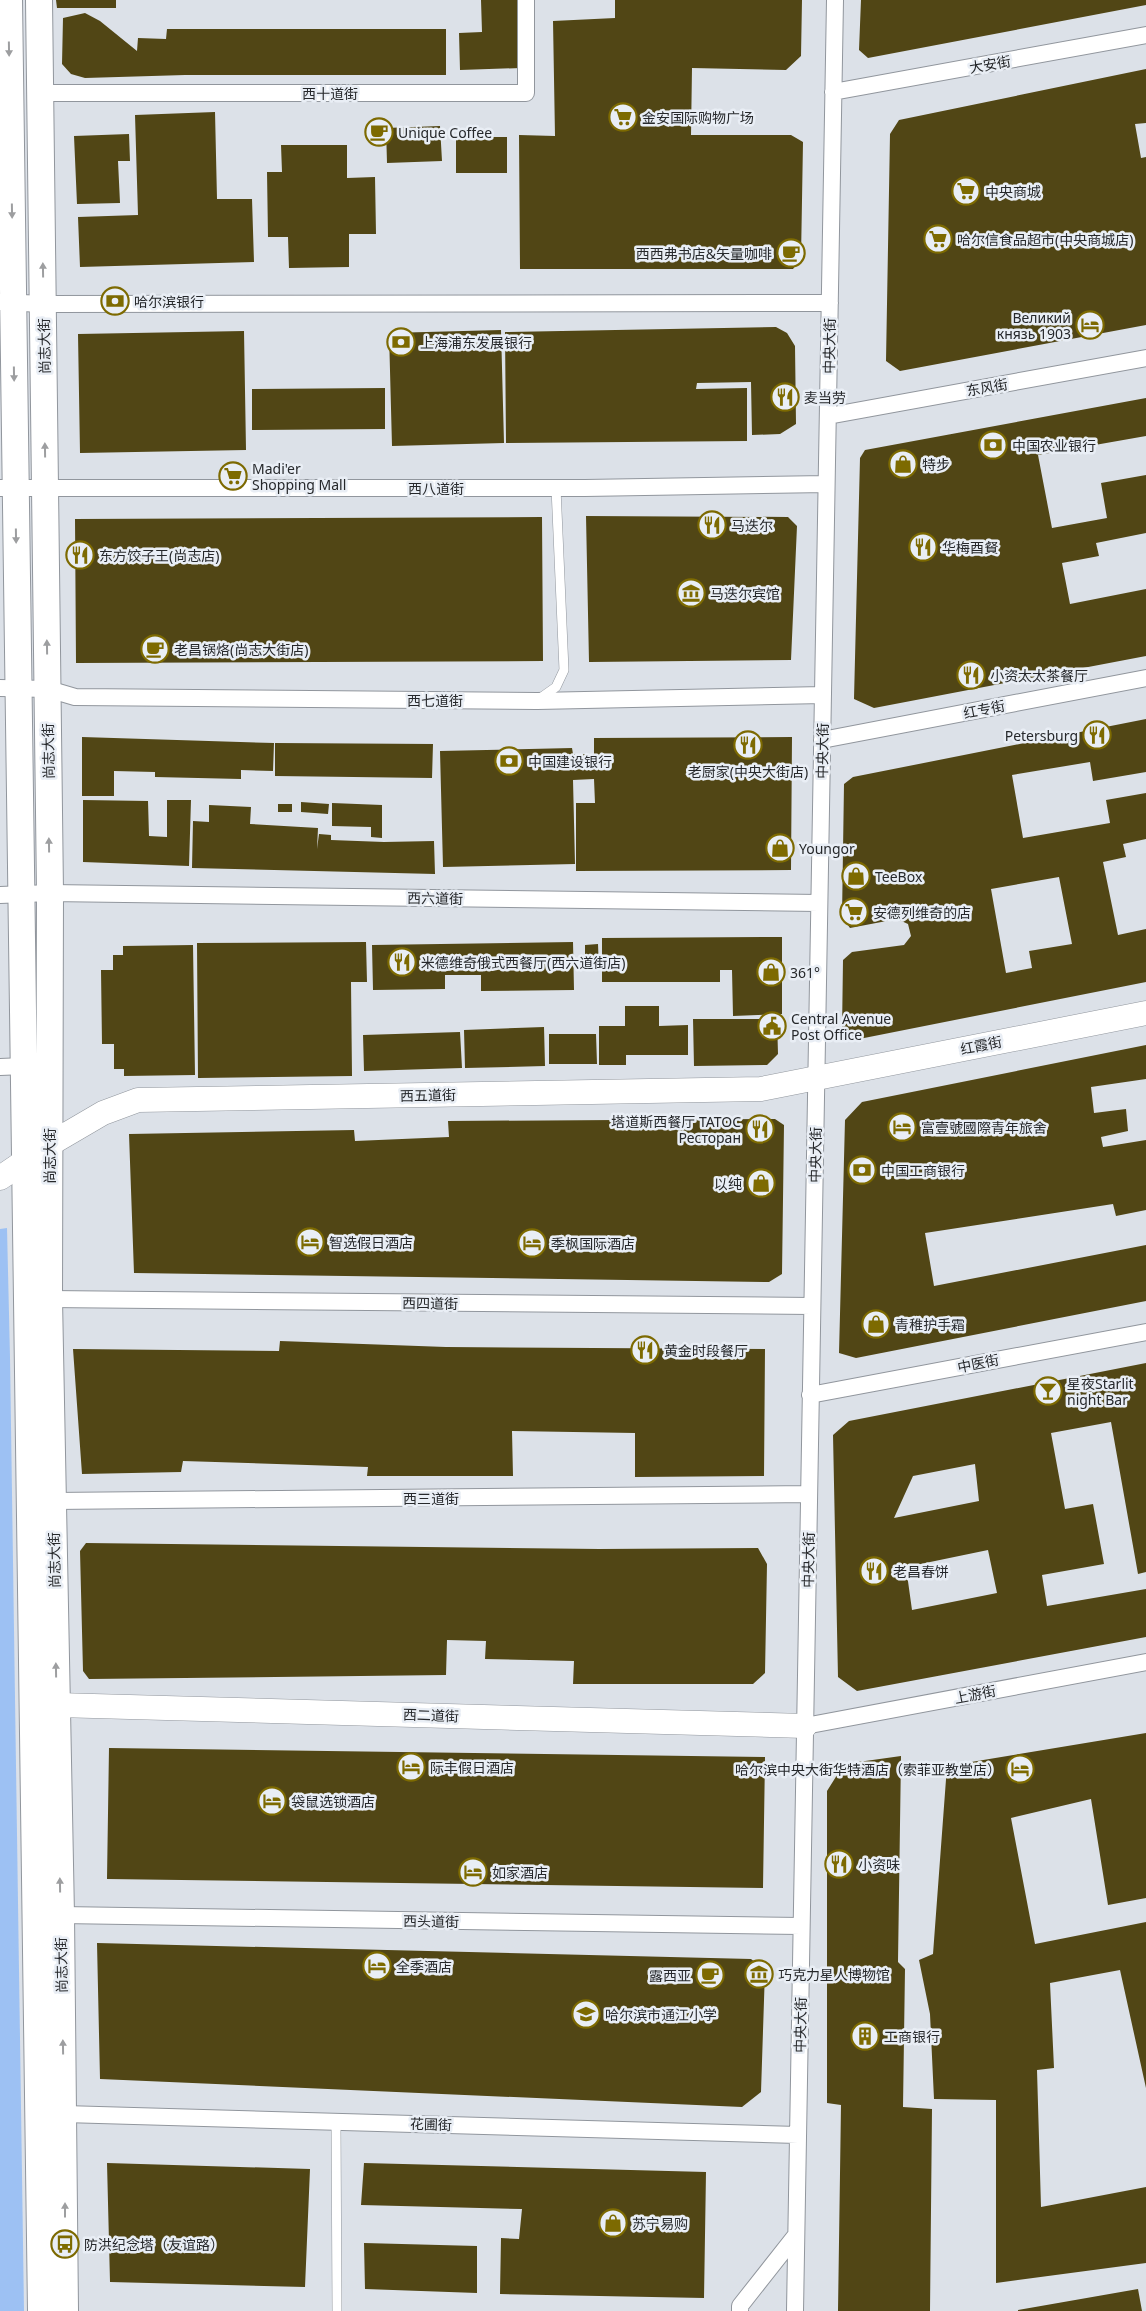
<svg xmlns="http://www.w3.org/2000/svg" width="1146" height="2311" font-family="'Noto Sans','Noto Sans SC',sans-serif">
  <style>
    .green { fill: #9dc1f3 }
    .building { fill: #514615; fill-rule: evenodd }
    .lines { fill: none; stroke-linecap: round; stroke-linejoin: round }
    .lane-casing { stroke: #91969d; stroke-width: 10 }
    .street-casing { stroke: #91969d; stroke-width: 18 }
    .secondary-casing { stroke: #91969d; stroke-width: 25 }
    .primary-casing { stroke: #91969d; stroke-width: 28 }
    .lane { stroke: #fff; stroke-width: 9 }
    .street { stroke: #fff; stroke-width: 16 }
    .secondary { stroke: #fff; stroke-width: 24 }
    .primary { stroke: #fff; stroke-width: 26 }
    .oneway { fill: #9d9ea0 }
    .labels { text-anchor: middle; dominant-baseline: central; stroke-width: 5; stroke-linejoin: round; paint-order: stroke }
    .street-label { font-size: 14px; fill: #26282b; stroke: #e9eef5 }
    .poi-label { font-size: 14px; fill: #26282b; stroke: #e9eef5; text-anchor: start }
  </style>
  <rect width="100%" height="100%" fill="#dce1e8"/>
  <path class="green" d="M 7,1228 L 10,1357 L 24,2311 L 0,2311 L 0,1229 Z"/>
  <path class="building" d="M 56,0 L 116,0 L 116,8 L 57,8 Z
    M 481,0 L 519,0 L 521,68 L 460,70 L 459,33 L 482,32 Z
    M 615,0 L 802,0 L 801,56 L 786,70 L 692,68 L 691,135 L 791,135 L 803,142 L 801,258 L 793,269 L 520,269 L 519,135 L 555,136 L 553,21 L 615,18 Z
    M 861,0 L 1146,0 L 1146,5 L 868,58 L 859,50 Z
    M 85,13 L 100,21 L 137,51 L 138,38 L 166,39 L 167,29 L 446,29 L 446,75 L 185,75 L 85,78 L 71,74 L 62,64 L 63,18 Z
    M 1146,69 L 1146,123 L 1135,124 L 1141,158 L 1146,157 L 1146,325 L 900,371 L 886,361 L 890,134 L 899,120 Z
    M 215,112 L 217,199 L 252,199 L 254,262 L 80,267 L 78,217 L 138,215 L 135,115 Z
    M 440,126 L 442,161 L 387,163 L 386,128 Z
    M 129,134 L 130,161 L 118,161 L 120,203 L 77,204 L 74,136 Z
    M 456,137 L 507,137 L 507,173 L 456,173 Z
    M 281,145 L 347,145 L 347,178 L 375,177 L 376,234 L 349,234 L 349,267 L 289,268 L 288,237 L 268,237 L 267,172 L 282,172 Z
    M 776,327 L 787,333 L 795,346 L 796,424 L 780,434 L 752,435 L 751,382 L 697,383 L 696,389 L 747,388 L 747,441 L 506,443 L 505,332 Z
    M 501,330 L 504,443 L 392,446 L 389,333 Z
    M 244,331 L 246,450 L 80,453 L 78,334 Z
    M 385,388 L 385,429 L 252,430 L 252,389 Z
    M 1146,398 L 1146,436 L 1038,455 L 1052,528 L 1107,518 L 1101,483 L 1146,475 L 1146,533 L 1096,543 L 1099,556 L 1062,563 L 1070,604 L 1146,589 L 1146,656 L 874,708 L 854,699 L 860,458 L 865,450 Z
    M 586,516 L 788,517 L 797,526 L 791,660 L 589,662 Z
    M 542,517 L 543,661 L 76,663 L 75,519 Z
    M 1146,719 L 1146,772 L 1093,781 L 1090,762 L 1012,775 L 1023,838 L 1110,823 L 1106,800 L 1146,793 L 1146,839 L 1123,844 L 1126,857 L 1103,862 L 1118,935 L 1146,929 L 1146,982 L 849,1041 L 842,1032 L 843,960 L 852,952 L 904,945 L 911,936 L 908,924 L 897,919 L 850,928 L 842,917 L 844,784 L 853,777 ZM 1059,877 L 1072,944 L 1029,951 L 1032,968 L 1006,973 L 991,889 Z
    M 82,737 L 274,743 L 273,771 L 241,770 L 241,779 L 155,777 L 155,772 L 114,771 L 114,796 L 82,796 Z
    M 792,737 L 791,870 L 576,871 L 576,803 L 595,803 L 594,779 L 573,780 L 575,864 L 443,867 L 440,751 L 572,748 L 573,754 L 594,754 L 594,738 Z
    M 275,743 L 433,744 L 432,778 L 275,776 Z
    M 83,800 L 148,801 L 149,836 L 167,837 L 167,800 L 191,800 L 189,866 L 83,862 Z
    M 301,802 L 329,804 L 328,814 L 301,812 Z
    M 332,803 L 382,805 L 382,838 L 371,837 L 371,827 L 332,826 Z
    M 278,804 L 292,804 L 292,812 L 278,812 Z
    M 209,805 L 251,807 L 250,824 L 318,828 L 317,849 L 319,834 L 331,835 L 331,840 L 384,842 L 434,841 L 435,874 L 192,868 L 193,821 L 209,822 Z
    M 782,937 L 782,1014 L 733,1016 L 732,970 L 720,970 L 720,982 L 602,982 L 602,938 Z
    M 366,942 L 367,982 L 351,982 L 352,1076 L 198,1078 L 197,943 Z
    M 573,942 L 574,990 L 481,991 L 481,975 L 445,975 L 445,989 L 373,990 L 372,945 Z
    M 598,944 L 599,970 L 585,970 L 585,945 Z
    M 193,945 L 195,1075 L 124,1076 L 124,1069 L 114,1069 L 114,1044 L 102,1044 L 101,970 L 113,970 L 113,955 L 123,955 L 123,946 Z
    M 625,1006 L 659,1006 L 659,1026 L 688,1025 L 688,1055 L 626,1055 L 626,1065 L 599,1065 L 599,1026 L 625,1026 Z
    M 693,1019 L 777,1019 L 778,1054 L 767,1065 L 694,1066 Z
    M 544,1027 L 545,1066 L 465,1068 L 464,1030 Z
    M 460,1032 L 462,1068 L 364,1071 L 363,1035 Z
    M 549,1034 L 596,1034 L 597,1064 L 549,1064 Z
    M 1146,1045 L 1146,1079 L 1091,1087 L 1094,1113 L 1126,1109 L 1128,1131 L 1101,1137 L 1103,1147 L 1146,1140 L 1146,1210 L 1116,1216 L 1113,1204 L 925,1233 L 934,1286 L 1146,1245 L 1146,1301 L 856,1358 L 839,1353 L 845,1120 L 862,1102 Z
    M 775,1119 L 784,1125 L 782,1274 L 769,1282 L 134,1273 L 129,1134 L 354,1130 L 355,1141 L 449,1137 L 448,1121 Z
    M 280,1341 L 446,1347 L 765,1349 L 764,1476 L 635,1477 L 635,1433 L 512,1431 L 513,1476 L 367,1476 L 368,1467 L 183,1461 L 181,1472 L 82,1474 L 73,1349 L 279,1351 Z
    M 1146,1363 L 1146,1572 L 1138,1574 L 1111,1422 L 1051,1433 L 1065,1509 L 1093,1504 L 1104,1564 L 1042,1575 L 1047,1606 L 1146,1589 L 1146,1637 L 857,1691 L 838,1677 L 833,1435 L 849,1421 ZM 975,1464 L 979,1501 L 894,1518 L 913,1476 ZM 988,1550 L 997,1593 L 912,1610 L 906,1567 Z
    M 86,1543 L 600,1549 L 758,1548 L 767,1564 L 765,1673 L 753,1684 L 573,1684 L 574,1661 L 485,1659 L 486,1641 L 447,1640 L 446,1675 L 89,1679 L 83,1671 L 80,1551 Z
    M 1146,1733 L 1146,1898 L 1108,1905 L 1091,1799 L 1011,1818 L 1035,1944 L 1146,1922 L 1146,2088 L 1120,1970 L 1050,1983 L 1054,2068 L 1037,2070 L 1041,2207 L 1146,2187 L 1146,2263 L 996,2283 L 996,2100 L 934,2099 L 930,2014 L 919,1960 L 933,1954 L 947,1766 Z
    M 109,1748 L 765,1757 L 763,1888 L 107,1879 Z
    M 901,1756 L 898,1962 L 905,1969 L 903,2107 L 932,2109 L 930,2311 L 838,2311 L 841,2105 L 827,2103 L 827,1791 L 844,1764 Z
    M 97,1943 L 751,1959 L 765,1970 L 761,2092 L 742,2107 L 100,2079 Z
    M 107,2163 L 310,2169 L 305,2287 L 110,2282 Z
    M 364,2163 L 706,2172 L 704,2298 L 500,2294 L 501,2238 L 519,2239 L 522,2209 L 361,2205 Z
    M 364,2243 L 477,2246 L 477,2293 L 365,2289 Z
    M 1138,2289 L 1142,2311 L 1018,2311 L 1018,2310 Z"/>
  <g class="lines">
    <g class="lane-casing">
      <path id="lane" d="M 539,699 L 556,687 L 564,670 L 556,488
        M 336,2122 L 337,2311"/>
    </g>
    <g class="street-casing">
      <path id="street" d="M 833,92 L 1146,35
        M 40,93 L 526,93 L 526,0
        M 0,302 L 43,304 L 830,303
        M 828,416 L 1146,358
        M 0,488 L 585,488 L 826,484
        M 0,688 L 48,689 L 75,697 L 537,701 L 823,695
        M 822,740 L 1146,678
        M 0,895 L 50,893 L 819,903
        M 0,1067 L 24,1066
        M 49,1299 L 812,1306
        M 810,1395 L 1146,1332
        M 53,1501 L 809,1494
        M 805,1726 L 1146,1662
        M 61,1915 L 801,1926
        M 64,2114 L 798,2135
        M 740,2311 L 740,2306 L 796,2235
        M 795,2311 L 835,0"/>
    </g>
    <g class="secondary-casing">
      <path id="secondary" d="M 0,1178 L 50,1144 L 103,1113 L 138,1100 L 761,1089 L 1146,1013
        M 57,1705 L 805,1726"/>
    </g>
    <g class="primary-casing">
      <path id="primary" d="M 9,0 L 41,2311
        M 39,0 L 50,893 L 49,1299 L 61,1915 L 65,2311"/>
    </g>
    <use href="#lane" class="lane"/>
    <use href="#street" class="street"/>
    <use href="#secondary" class="secondary"/>
    <use href="#primary" class="primary"/>
  </g>
  <defs><path id="oneway-solid" d="M-6-.8H1V-3.2L6.5 0L1 3.2V.8H-6Z" transform="scale(1.25)"/></defs>
  <g class="oneway">
    <use href="#oneway-solid" transform="translate(9 49) rotate(89)"/>
    <use href="#oneway-solid" transform="translate(12 211) rotate(89)"/>
    <use href="#oneway-solid" transform="translate(43 270) rotate(-91)"/>
    <use href="#oneway-solid" transform="translate(14 374) rotate(89)"/>
    <use href="#oneway-solid" transform="translate(45 450) rotate(-91)"/>
    <use href="#oneway-solid" transform="translate(16 536) rotate(89)"/>
    <use href="#oneway-solid" transform="translate(47 647) rotate(-91)"/>
    <use href="#oneway-solid" transform="translate(49 845) rotate(-91)"/>
    <use href="#oneway-solid" transform="translate(56 1670) rotate(-91)"/>
    <use href="#oneway-solid" transform="translate(60 1885) rotate(-91)"/>
    <use href="#oneway-solid" transform="translate(63 2047) rotate(-91)"/>
    <use href="#oneway-solid" transform="translate(65 2210) rotate(-90)"/>
  </g>
  <defs>
    <g id="supermarket-ring" transform="scale(1.4375)"><circle r="9.5" fill="#e9eef5" stroke="#7d6a01" stroke-width="1.5"/><path d="M-6-5.5h2.5l.6 2H6L4.5 2H-2.5L-4.4-4H-6ZM-1.5 3.2a1.3 1.3 0 1 0 .1 0ZM3 3.2a1.3 1.3 0 1 0 .1 0Z" fill="#7d6a01"/></g>
    <g id="cafe-ring" transform="scale(1.4375)"><circle r="9.5" fill="#e9eef5" stroke="#7d6a01" stroke-width="1.5"/><path d="M-5.5-4.5H6V0H3Q3 3.5 0 3.5H-2.5Q-5.5 3.5-5.5 0ZM3-3.2v2h1.7v-2ZM-6 4.5H4V6H-6Z" fill="#7d6a01"/></g>
    <g id="bank-ring" transform="scale(1.4375)"><circle r="9.5" fill="#e9eef5" stroke="#7d6a01" stroke-width="1.5"/><path d="M-6-4H6V4H-6ZM0-2.3a2.3 2.3 0 1 0 0 4.6a2.3 2.3 0 1 0 0-4.6Z" fill="#7d6a01"/></g>
    <g id="hotel-ring" transform="scale(1.4375)"><circle r="9.5" fill="#e9eef5" stroke="#7d6a01" stroke-width="1.5"/><path d="M-6-4.5h1.5V1H6V5H4.5V3h-9V5H-6ZM-4 0a1.8 1.8 0 1 1 3.6 0ZM.5 0V-2.5h3Q6-2.5 6 0Z" fill="#7d6a01"/></g>
    <g id="restaurant-ring" transform="scale(1.4375)"><circle r="9.5" fill="#e9eef5" stroke="#7d6a01" stroke-width="1.5"/><path d="M-5-6h1v4h1v-4h1v4h1v-4h1v5L-1.5 .5V6h-2V.5L-5-1ZM5-6V6H3V1.5H1.5Q1.5-4 5-6Z" fill="#7d6a01"/></g>
    <g id="shop-ring" transform="scale(1.4375)"><circle r="9.5" fill="#e9eef5" stroke="#7d6a01" stroke-width="1.5"/><path d="M-5-2.5h2.3a2.7 3.5 0 0 1 5.4 0H5L5.5 6h-11ZM-1.5-2.5h3a1.5 2.3 0 0 0-3 0Z" fill="#7d6a01"/></g>
    <g id="museum-ring" transform="scale(1.4375)"><circle r="9.5" fill="#e9eef5" stroke="#7d6a01" stroke-width="1.5"/><path d="M0-6L6-3V-2H-6V-3ZM-5-1h2V3h-2ZM-1-1h2V3h-2ZM3-1h2V3H3ZM-6 4H6V6H-6Z" fill="#7d6a01"/></g>
    <g id="civic-ring" transform="scale(1.4375)"><circle r="9.5" fill="#e9eef5" stroke="#7d6a01" stroke-width="1.5"/><path d="M-.6-6.5H3V-4.5H.6V-3L4-1V1h2V6H-6V1h2V-1L-.6-3ZM-1.2 2.5V6h2.4V2.5Z" fill="#7d6a01"/></g>
    <g id="bar-ring" transform="scale(1.4375)"><circle r="9.5" fill="#e9eef5" stroke="#7d6a01" stroke-width="1.5"/><path d="M-6-5H6L.8 .8V4.5H3.5V6h-7V4.5H-.8V.8Z" fill="#7d6a01"/></g>
    <g id="school-ring" transform="scale(1.4375)"><circle r="9.5" fill="#e9eef5" stroke="#7d6a01" stroke-width="1.5"/><path d="M0-5L7-2L0 1L-7-2ZM-4 1L0 2.5L4 1V4Q0 6-4 4Z" fill="#7d6a01"/></g>
    <g id="building-ring" transform="scale(1.4375)"><circle r="9.5" fill="#e9eef5" stroke="#7d6a01" stroke-width="1.5"/><path d="M-4-6H4V6H1V3H-1V6H-4ZM-2.5-4.3h1.7v1.8h-1.7ZM.8-4.3h1.7v1.8H.8ZM-2.5-1h1.7V.8h-1.7ZM.8-1h1.7V.8H.8Z" fill="#7d6a01"/></g>
    <g id="bus-ring" transform="scale(1.4375)"><circle r="9.5" fill="#e9eef5" stroke="#7d6a01" stroke-width="1.5"/><path d="M-5-6H5V4H4V6H2V4H-2V6H-4V4H-5ZM-3.5-4V0h7V-4ZM-3.5 1.2v1.5H-2V1.2ZM2 1.2v1.5H3.5V1.2Z" fill="#7d6a01"/></g>
  </defs>
  <g fill-rule="evenodd">
    <use href="#supermarket-ring" x="623" y="117"/>
    <use href="#cafe-ring" x="379" y="132"/>
    <use href="#supermarket-ring" x="966" y="191"/>
    <use href="#supermarket-ring" x="938" y="239"/>
    <use href="#cafe-ring" x="791" y="253"/>
    <use href="#bank-ring" x="115" y="301"/>
    <use href="#hotel-ring" x="1090" y="325"/>
    <use href="#bank-ring" x="401" y="342"/>
    <use href="#restaurant-ring" x="785" y="397"/>
    <use href="#bank-ring" x="993" y="445"/>
    <use href="#shop-ring" x="903" y="464"/>
    <use href="#supermarket-ring" x="233" y="476"/>
    <use href="#restaurant-ring" x="712" y="525"/>
    <use href="#restaurant-ring" x="923" y="547"/>
    <use href="#restaurant-ring" x="80" y="555"/>
    <use href="#museum-ring" x="691" y="593"/>
    <use href="#cafe-ring" x="155" y="649"/>
    <use href="#restaurant-ring" x="971" y="675"/>
    <use href="#restaurant-ring" x="1097" y="735"/>
    <use href="#restaurant-ring" x="748" y="745"/>
    <use href="#bank-ring" x="509" y="761"/>
    <use href="#shop-ring" x="780" y="848"/>
    <use href="#shop-ring" x="856" y="876"/>
    <use href="#supermarket-ring" x="854" y="912"/>
    <use href="#restaurant-ring" x="402" y="962"/>
    <use href="#shop-ring" x="771" y="972"/>
    <use href="#civic-ring" x="772" y="1026"/>
    <use href="#hotel-ring" x="902" y="1127"/>
    <use href="#restaurant-ring" x="760" y="1129"/>
    <use href="#bank-ring" x="862" y="1170"/>
    <use href="#shop-ring" x="761" y="1183"/>
    <use href="#hotel-ring" x="310" y="1242"/>
    <use href="#hotel-ring" x="532" y="1243"/>
    <use href="#shop-ring" x="876" y="1324"/>
    <use href="#restaurant-ring" x="645" y="1350"/>
    <use href="#bar-ring" x="1048" y="1391"/>
    <use href="#restaurant-ring" x="874" y="1571"/>
    <use href="#hotel-ring" x="411" y="1767"/>
    <use href="#hotel-ring" x="1020" y="1769"/>
    <use href="#hotel-ring" x="272" y="1801"/>
    <use href="#restaurant-ring" x="839" y="1864"/>
    <use href="#hotel-ring" x="473" y="1872"/>
    <use href="#hotel-ring" x="377" y="1966"/>
    <use href="#museum-ring" x="759" y="1974"/>
    <use href="#cafe-ring" x="710" y="1975"/>
    <use href="#school-ring" x="586" y="2014"/>
    <use href="#building-ring" x="865" y="2036"/>
    <use href="#shop-ring" x="613" y="2223"/>
    <use href="#bus-ring" x="65" y="2244"/>
  </g>
  <g class="labels">
    <g class="street-label">
      <text transform="translate(990 64) rotate(-10)">大安街</text>
      <text x="330" y="93">西十道街</text>
      <text transform="translate(44 346) rotate(-91)">尚志大街</text>
      <text transform="translate(829 346) rotate(-89)">中央大街</text>
      <text transform="translate(987 387) rotate(-10)">东风街</text>
      <text x="436" y="488">西八道街</text>
      <text x="435" y="700">西七道街</text>
      <text transform="translate(984 709) rotate(-11)">红专街</text>
      <text transform="translate(48 751) rotate(-91)">尚志大街</text>
      <text transform="translate(822 751) rotate(-89)">中央大街</text>
      <text transform="translate(435 898) rotate(1)">西六道街</text>
      <text transform="translate(981 1045) rotate(-11)">红霞街</text>
      <text transform="translate(428 1095) rotate(-1)">西五道街</text>
      <text transform="translate(815 1155) rotate(-89)">中央大街</text>
      <text transform="translate(49 1156) rotate(-90)">尚志大街</text>
      <text transform="translate(430 1303) rotate(1)">西四道街</text>
      <text transform="translate(978 1363) rotate(-11)">中医街</text>
      <text x="431" y="1498">西三道街</text>
      <text transform="translate(54 1560) rotate(-91)">尚志大街</text>
      <text transform="translate(808 1560) rotate(-89)">中央大街</text>
      <text transform="translate(975 1694) rotate(-11)">上游街</text>
      <text transform="translate(431 1715) rotate(2)">西二道街</text>
      <text transform="translate(431 1921) rotate(1)">西头道街</text>
      <text transform="translate(61 1965) rotate(-91)">尚志大街</text>
      <text transform="translate(800 2025) rotate(-89)">中央大街</text>
      <text transform="translate(431 2124) rotate(2)">花圃街</text>
    </g>
    <g class="poi-label">
      <text x="642" y="117">金安国际购物广场</text>
      <text x="398" y="132">Unique Coffee</text>
      <text x="985" y="191">中央商城</text>
      <text x="957" y="239">哈尔信食品超市(中央商城店)</text>
      <text x="772" y="253" text-anchor="end">西西弗书店&amp;矢量咖啡</text>
      <text x="134" y="301">哈尔滨银行</text>
      <text x="1071" y="317" text-anchor="end">Великий<tspan x="1071" dy="16">князь 1903</tspan></text>
      <text x="420" y="342">上海浦东发展银行</text>
      <text x="804" y="397">麦当劳</text>
      <text x="1012" y="445">中国农业银行</text>
      <text x="922" y="464">特步</text>
      <text x="252" y="468">Madi'er<tspan x="252" dy="16">Shopping Mall</tspan></text>
      <text x="731" y="525">马迭尔</text>
      <text x="942" y="547">华梅酉䝳</text>
      <text x="99" y="555">东方饺子王(尚志店)</text>
      <text x="710" y="593">马迭尔宾馆</text>
      <text x="174" y="649">老昌锅烙(尚志大街店)</text>
      <text x="990" y="675">小资太太茶餐厅</text>
      <text x="1078" y="735" text-anchor="end">Petersburg</text>
      <text x="528" y="761">中国建设银行</text>
      <text x="748" y="771" text-anchor="middle">老厨家(中央大街店)</text>
      <text x="799" y="848">Youngor</text>
      <text x="875" y="876">TeeBox</text>
      <text x="873" y="912">安德列维奇的店</text>
      <text x="421" y="962">米德维奇俄式西餐厅(西六道街店)</text>
      <text x="790" y="972">361°</text>
      <text x="791" y="1018">Central Avenue<tspan x="791" dy="16">Post Office</tspan></text>
      <text x="741" y="1121" text-anchor="end">塔道斯西餐厅 TATOC<tspan x="741" dy="16">Ресторан</tspan></text>
      <text x="921" y="1127">富壹號國際青年旅舍</text>
      <text x="881" y="1170">中国工商银行</text>
      <text x="742" y="1183" text-anchor="end">以纯</text>
      <text x="329" y="1242">智选假日酒店</text>
      <text x="551" y="1243">季枫国际酒店</text>
      <text x="895" y="1324">青稚护手霜</text>
      <text x="664" y="1350">黄金时段餐厅</text>
      <text x="1067" y="1383">星夜Starlit<tspan x="1067" dy="16">night Bar</tspan></text>
      <text x="893" y="1571">老昌春饼</text>
      <text x="430" y="1767">际丰假日酒店</text>
      <text x="1001" y="1769" text-anchor="end">哈尔滨中央大街华特酒店（索菲亚教堂店）</text>
      <text x="291" y="1801">袋鼠选锁酒店</text>
      <text x="858" y="1864">小资味</text>
      <text x="492" y="1872">如家酒店</text>
      <text x="396" y="1966">全季酒店</text>
      <text x="778" y="1974">巧克力星人博物馆</text>
      <text x="691" y="1975" text-anchor="end">露西亚</text>
      <text x="605" y="2014">哈尔滨市通江小学</text>
      <text x="884" y="2036">工商银行</text>
      <text x="632" y="2223">苏宁易购</text>
      <text x="84" y="2244">防洪纪念塔（友谊路）</text>
    </g>
  </g>
</svg>
